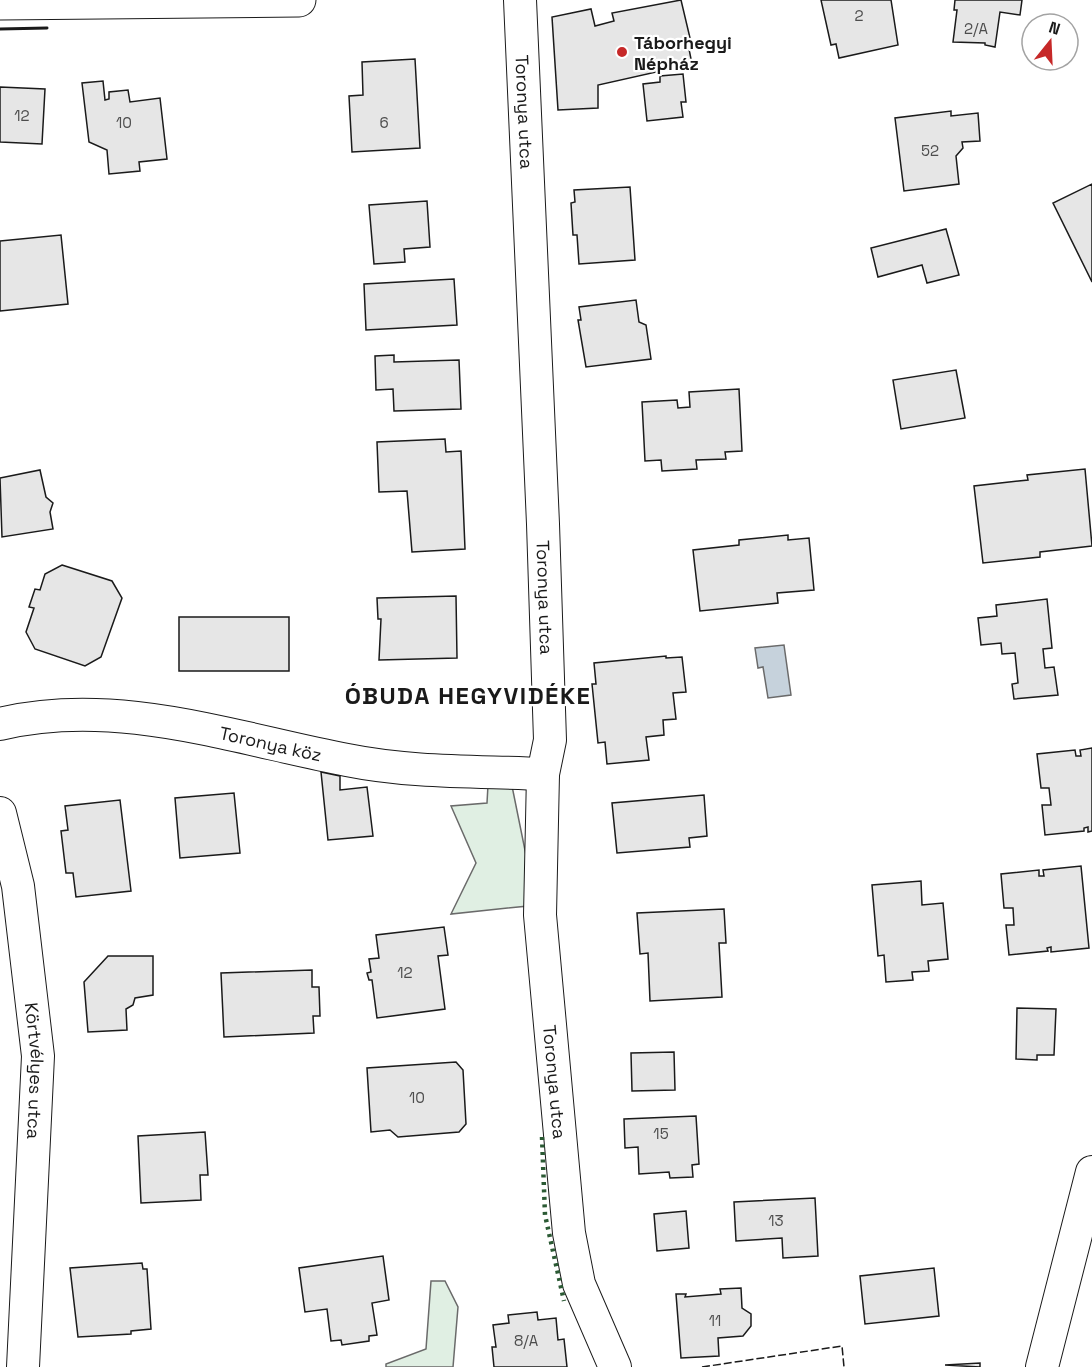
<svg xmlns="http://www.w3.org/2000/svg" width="1092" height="1367" font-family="'Space Grotesk',sans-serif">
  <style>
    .green { fill: #e0efe3; stroke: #6a6a6a; stroke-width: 1.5 }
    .water { fill: #c6d2dc; stroke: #6a6a6a; stroke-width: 1.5 }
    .building { fill: #e6e6e6; stroke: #1a1a1a; stroke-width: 1.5 }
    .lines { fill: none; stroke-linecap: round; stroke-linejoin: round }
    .street-casing { stroke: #1a1a1a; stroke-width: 34 }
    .secondary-casing { stroke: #1a1a1a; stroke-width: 35 }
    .street { stroke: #fff; stroke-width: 32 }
    .secondary { stroke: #fff; stroke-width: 33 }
    .hedge { stroke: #2b5a34; stroke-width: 4.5; stroke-dasharray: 3 4.5; stroke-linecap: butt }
    .fence { stroke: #1a1a1a; stroke-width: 1.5; stroke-dasharray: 8 3; stroke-linecap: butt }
    .wall { stroke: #1a1a1a; stroke-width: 3 }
    .poi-dot { fill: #c62828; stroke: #fff; stroke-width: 2 }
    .labels { text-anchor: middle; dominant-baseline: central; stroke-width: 4.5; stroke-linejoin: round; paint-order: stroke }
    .number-label { font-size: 15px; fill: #4d4d4d }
    .poi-label { font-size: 18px; font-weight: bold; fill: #1a1a1a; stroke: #fff; text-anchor: start }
    .street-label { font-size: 18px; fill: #1a1a1a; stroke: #fff }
    .district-label { font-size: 24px; font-weight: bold; letter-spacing: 1.5px; fill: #1a1a1a; stroke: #fff }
  </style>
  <rect width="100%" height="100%" fill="#fff"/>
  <path class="green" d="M 488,785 L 512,786 L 528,865 L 528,906 L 451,914 L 476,863 L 451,806 L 487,803 Z
    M 431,1281 L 445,1281 L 458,1307 L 453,1367 L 386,1367 L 386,1364 L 426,1349 Z"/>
  <path class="water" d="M 784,645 L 791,695 L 768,698 L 763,667 L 758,668 L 755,648 Z"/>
  <path class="building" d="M 681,0 L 690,38 L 687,39 L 692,64 L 598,85 L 598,108 L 558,110 L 552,17 L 591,9 L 595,26 L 614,21 L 612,13 Z
    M 821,0 L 891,0 L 898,45 L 839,58 L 836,44 L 831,45 Z
    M 955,0 L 1022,0 L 1020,15 L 1000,12 L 995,47 L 985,45 L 985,43 L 953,42 L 957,10 L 954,10 Z
    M 415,59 L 420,148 L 352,152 L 349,96 L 363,95 L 362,62 Z
    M 683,74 L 686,102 L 681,102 L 683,117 L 647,121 L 643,84 L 660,82 L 660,76 Z
    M 103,81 L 105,100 L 109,99 L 109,92 L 128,90 L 130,102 L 160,98 L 167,159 L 139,162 L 140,171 L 109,174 L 107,150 L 89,142 L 82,83 Z
    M 0,87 L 45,89 L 42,144 L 0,142 Z
    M 951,111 L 951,116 L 978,113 L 980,141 L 962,142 L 963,148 L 956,156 L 959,184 L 904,191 L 895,118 Z
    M 1092,184 L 1092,282 L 1053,203 Z
    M 630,187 L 635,260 L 579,264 L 577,235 L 573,235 L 571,203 L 575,202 L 574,190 Z
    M 427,201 L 430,247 L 404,249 L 405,262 L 374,264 L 369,205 Z
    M 946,229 L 959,275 L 927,283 L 922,265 L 878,277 L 871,248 Z
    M 61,235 L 68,304 L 0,311 L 0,241 Z
    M 454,279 L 457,325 L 366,330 L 364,284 Z
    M 636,300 L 639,322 L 646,325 L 651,359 L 586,367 L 578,320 L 581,320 L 579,307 Z
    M 394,355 L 394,362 L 459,360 L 461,409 L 394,411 L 393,389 L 376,390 L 375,356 Z
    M 956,370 L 965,418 L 901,429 L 893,380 Z
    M 739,389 L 742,451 L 725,452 L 726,459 L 696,460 L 697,469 L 662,471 L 661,460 L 645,461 L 642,402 L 677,400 L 678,408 L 690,407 L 689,392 Z
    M 445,439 L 446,452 L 461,451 L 465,549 L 412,552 L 407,491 L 379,492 L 377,442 Z
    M 1085,469 L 1092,546 L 1040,552 L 1040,557 L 983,563 L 974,486 L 1028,480 L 1027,475 Z
    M 40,470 L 46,497 L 53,503 L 50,512 L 53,529 L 2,537 L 0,478 Z
    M 788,535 L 788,540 L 809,538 L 814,590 L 777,593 L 778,603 L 700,611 L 693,550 L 739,545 L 739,540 Z
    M 62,565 L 112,581 L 122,598 L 101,657 L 85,666 L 35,649 L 26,632 L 34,608 L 29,607 L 35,589 L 40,590 L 45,574 Z
    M 456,596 L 457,658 L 379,660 L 381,619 L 378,619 L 377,598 Z
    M 1047,599 L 1052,648 L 1043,649 L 1045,668 L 1054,667 L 1058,695 L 1014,699 L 1012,684 L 1018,683 L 1015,653 L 1002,654 L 1001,643 L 981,645 L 978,618 L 997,616 L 996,605 Z
    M 179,617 L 289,617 L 289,671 L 179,671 Z
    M 666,656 L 666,658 L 682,657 L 686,692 L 673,693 L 676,719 L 663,720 L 664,735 L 646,737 L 649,760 L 607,764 L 605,742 L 598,743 L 592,684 L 596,684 L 594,663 Z
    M 1092,748 L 1092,831 L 1088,832 L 1088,827 L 1084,828 L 1084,831 L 1045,835 L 1042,805 L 1051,805 L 1049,788 L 1041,788 L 1037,754 L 1075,750 L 1076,756 L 1081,756 L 1080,750 Z
    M 321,772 L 340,776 L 340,790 L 367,787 L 373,836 L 328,840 Z
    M 234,793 L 240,853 L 180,858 L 175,798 Z
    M 704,795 L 707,836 L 689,838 L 690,847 L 617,853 L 612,803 Z
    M 120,800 L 131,891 L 76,897 L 73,873 L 66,873 L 61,831 L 68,830 L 65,806 Z
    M 1081,866 L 1089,948 L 1051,952 L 1051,947 L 1047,948 L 1048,951 L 1009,955 L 1006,925 L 1014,925 L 1013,908 L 1004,908 L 1001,874 L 1039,870 L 1039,876 L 1044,876 L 1043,870 Z
    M 921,881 L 922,905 L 943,903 L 948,959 L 928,961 L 929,971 L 912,972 L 913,980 L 886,982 L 884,955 L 878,956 L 872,885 Z
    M 724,909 L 726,943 L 719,943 L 722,997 L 650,1001 L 648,953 L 640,954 L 637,913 Z
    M 444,927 L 448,955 L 438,956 L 445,1009 L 377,1018 L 372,980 L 369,980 L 367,973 L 371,972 L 369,959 L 379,958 L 376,935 Z
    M 108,956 L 153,956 L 153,995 L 135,998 L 133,1005 L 126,1009 L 127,1030 L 88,1032 L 84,982 Z
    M 312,970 L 312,987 L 319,987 L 320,1016 L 313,1016 L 314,1033 L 224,1037 L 221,973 Z
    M 1017,1008 L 1056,1009 L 1054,1055 L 1037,1055 L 1037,1060 L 1016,1059 Z
    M 674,1052 L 675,1090 L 632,1091 L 631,1053 Z
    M 456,1062 L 463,1070 L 466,1124 L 459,1132 L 398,1137 L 390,1130 L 371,1132 L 367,1068 Z
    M 696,1116 L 699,1164 L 692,1165 L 693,1177 L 670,1178 L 669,1172 L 639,1174 L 638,1147 L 625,1148 L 624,1119 Z
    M 205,1132 L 208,1175 L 200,1175 L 201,1200 L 141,1203 L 138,1136 Z
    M 815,1198 L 818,1256 L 783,1258 L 782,1238 L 736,1241 L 734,1202 Z
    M 686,1211 L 689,1248 L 657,1251 L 654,1214 Z
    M 383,1256 L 389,1300 L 372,1303 L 377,1335 L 369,1336 L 369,1341 L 342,1345 L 341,1340 L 331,1341 L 327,1309 L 305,1312 L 299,1268 Z
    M 142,1263 L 143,1269 L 147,1269 L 151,1329 L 131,1331 L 131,1334 L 78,1337 L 70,1268 Z
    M 934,1268 L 939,1316 L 865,1324 L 860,1276 Z
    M 741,1288 L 742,1308 L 751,1314 L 751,1326 L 743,1336 L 718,1338 L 719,1356 L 681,1358 L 676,1294 L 686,1294 L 685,1297 L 721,1294 L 720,1289 Z
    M 537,1312 L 538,1320 L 556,1318 L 558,1340 L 564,1339 L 567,1367 L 494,1367 L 492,1347 L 496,1347 L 493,1325 L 509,1323 L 508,1315 Z
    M 980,1363 L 980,1367 L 945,1365 Z"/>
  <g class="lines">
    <g class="street-casing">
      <g id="street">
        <path id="s1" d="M 520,0 L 543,524 L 550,740 L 543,774 L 540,915 L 569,1233 L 579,1284 L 615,1367"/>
        <path id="s2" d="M 0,724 C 116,696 233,738 347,760 C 411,773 478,771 543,774"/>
        <path id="s3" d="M 0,813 L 18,886 L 38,1056 L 23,1367"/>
        <path d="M 1042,1367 L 1092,1172"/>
      </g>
    </g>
    <g class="secondary-casing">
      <path id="secondary" d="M 0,3 L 299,0"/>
    </g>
    <use href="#street" class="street"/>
    <use href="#secondary" class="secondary"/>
    <path class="hedge" d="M 542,1137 L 545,1215 L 564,1301"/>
    <path class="fence" d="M 702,1367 L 842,1346 L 844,1367"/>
    <path class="wall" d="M 0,29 L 47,28"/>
  </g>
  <circle class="poi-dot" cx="622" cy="52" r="6"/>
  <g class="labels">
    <g class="number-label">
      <text x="859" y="15">2</text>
      <text x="976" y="28">2/A</text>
      <text x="22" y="115">12</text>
      <text x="124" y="122">10</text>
      <text x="384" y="122">6</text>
      <text x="930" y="150">52</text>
      <text x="405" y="972">12</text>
      <text x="417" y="1097">10</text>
      <text x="661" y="1133">15</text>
      <text x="776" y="1220">13</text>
      <text x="715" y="1320">11</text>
      <text x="526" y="1340">8/A</text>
    </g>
    <g class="poi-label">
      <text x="634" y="42">Táborhegyi<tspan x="634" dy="21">Népház</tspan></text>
    </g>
    <g class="street-label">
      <text stroke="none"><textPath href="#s1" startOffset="112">Toronya utca</textPath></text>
      <text stroke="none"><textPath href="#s1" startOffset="598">Toronya utca</textPath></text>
      <text stroke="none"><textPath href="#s2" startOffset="274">Toronya köz</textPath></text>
      <text stroke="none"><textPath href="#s3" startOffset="261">Körtvélyes utca</textPath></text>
      <text stroke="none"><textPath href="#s1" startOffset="1084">Toronya utca</textPath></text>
    </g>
    <g class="district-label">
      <text x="468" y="695">ÓBUDA HEGYVIDÉKE</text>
    </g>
  </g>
  <g transform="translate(1050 42) rotate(18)"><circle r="28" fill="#ffffff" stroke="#a3a3a3" stroke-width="1.5"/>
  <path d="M0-4.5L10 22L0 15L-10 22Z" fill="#c62828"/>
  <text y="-9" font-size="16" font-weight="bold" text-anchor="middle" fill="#1a1a1a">N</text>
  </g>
</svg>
